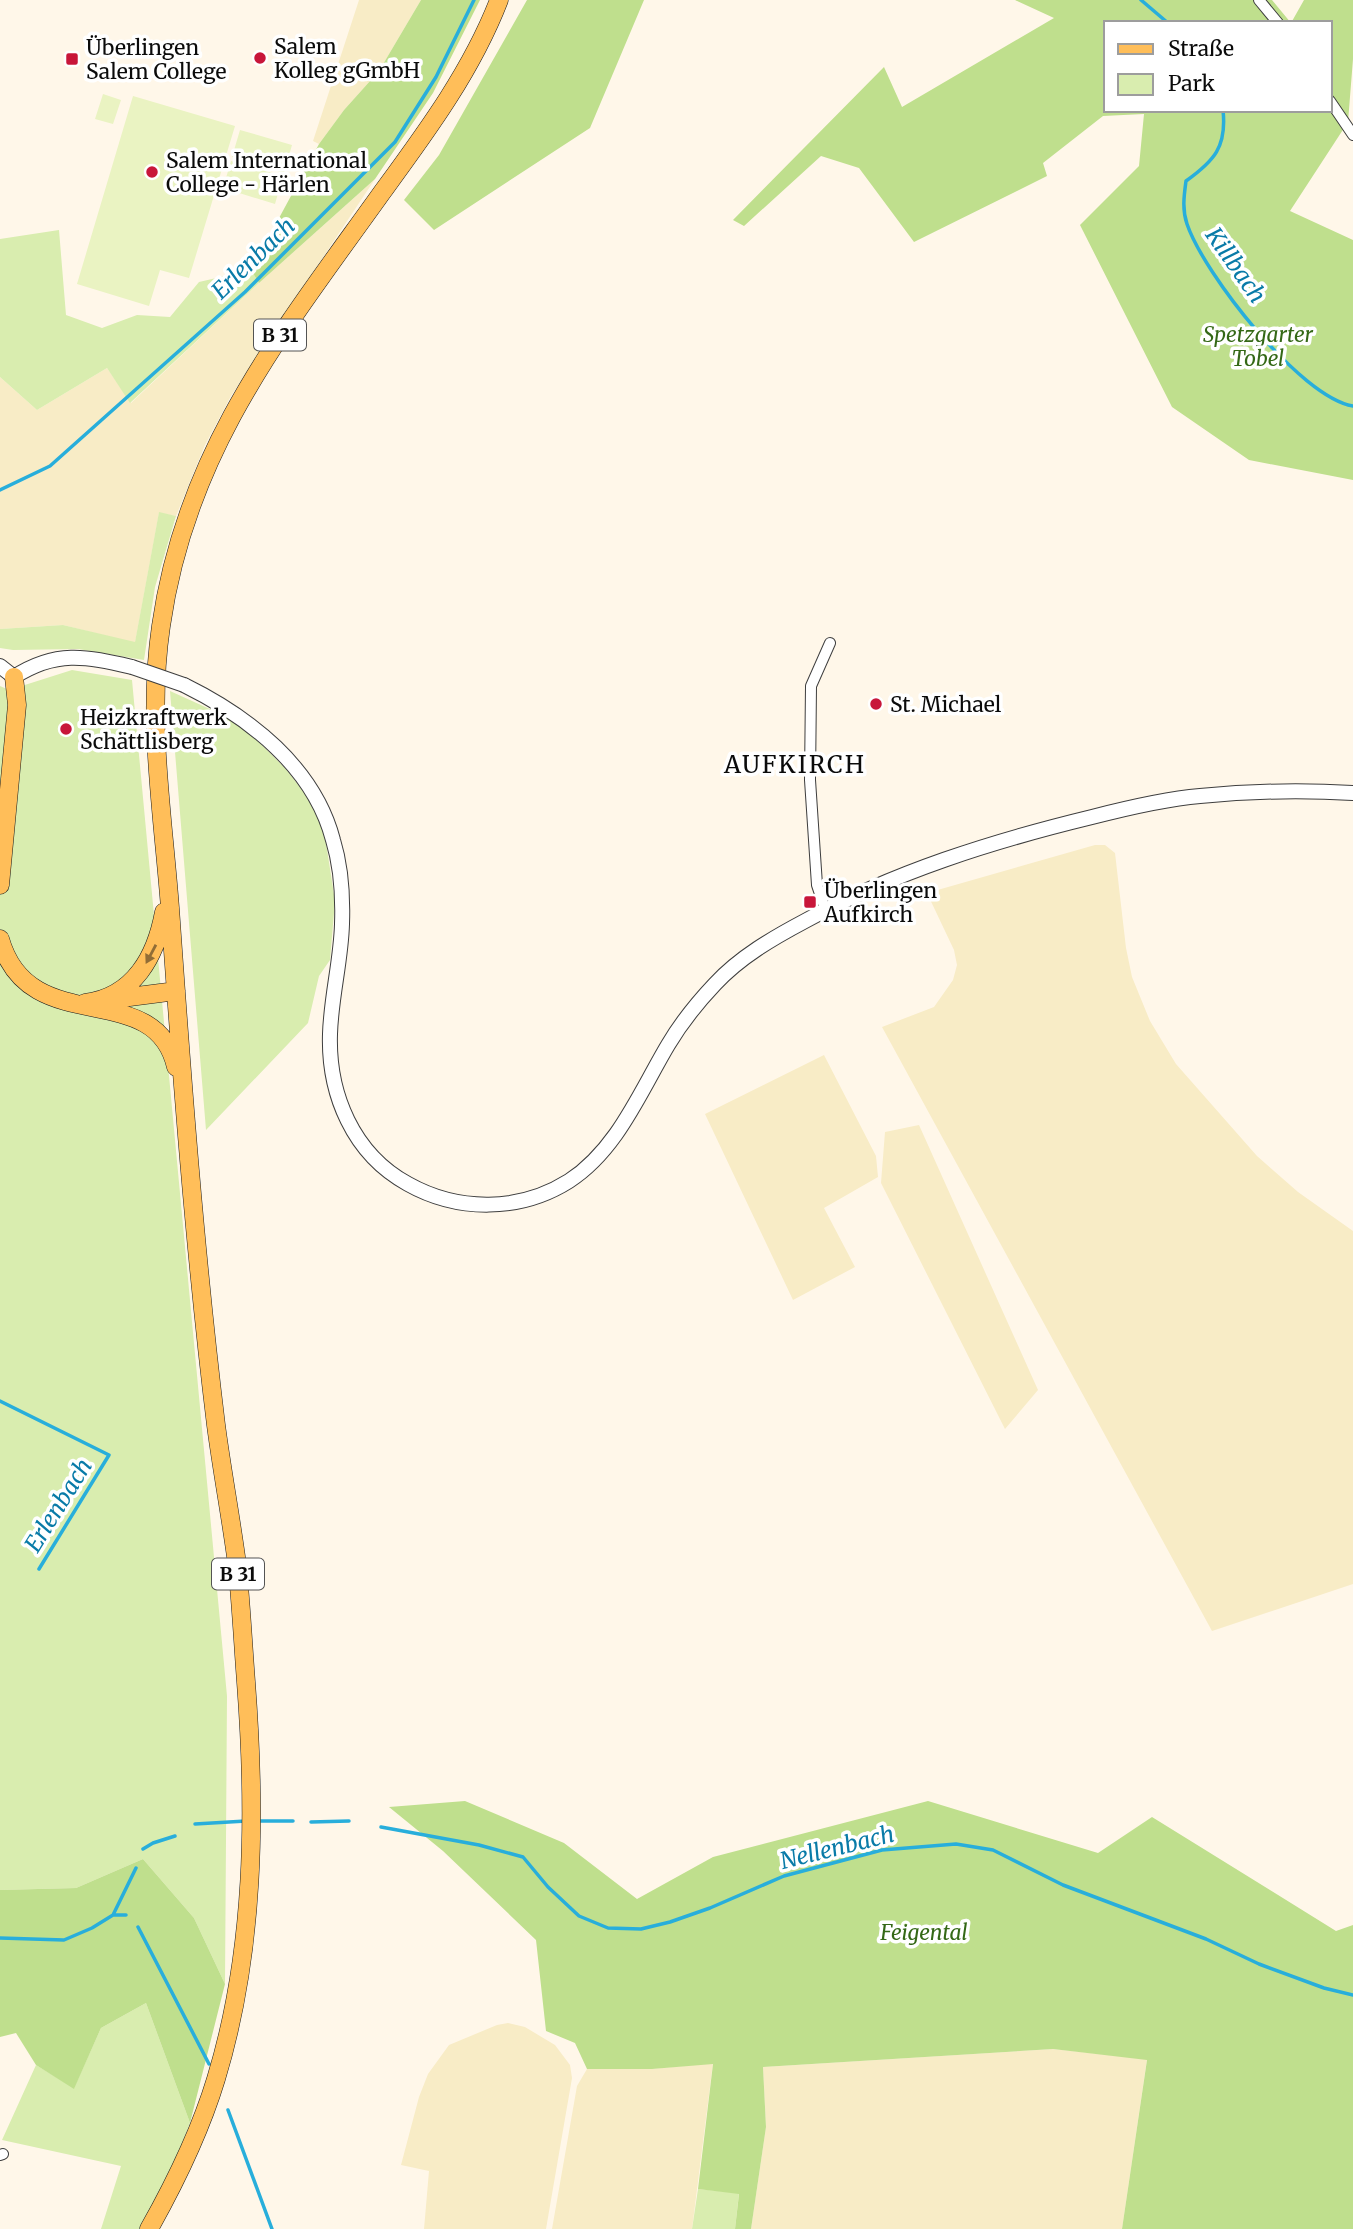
<svg xmlns="http://www.w3.org/2000/svg" width="1353" height="2229" font-family="Merriweather,serif">
  <style>
    .farmland { fill: #f8ecc6 }
    .green { fill: #d9edaf }
    .forest { fill: #bfdf8d }
    .pitch { fill: #eaf3c2 }
    .lines { fill: none; stroke-linecap: round; stroke-linejoin: round }
    .stream { stroke: #28aedb; stroke-width: 3.5 }
    .minor-casing { stroke: #3e3e3e; stroke-width: 12 }
    .tertiary-casing { stroke: #3e3e3e; stroke-width: 16 }
    .primary-casing { stroke: #1c1c1c; stroke-width: 19 }
    .minor { stroke: #fff; stroke-width: 10 }
    .tertiary { stroke: #fff; stroke-width: 14 }
    .primary { stroke: #ffbe59; stroke-width: 18 }
    .tertiary-bridge-casing { stroke: #3e3e3e; stroke-width: 16; stroke-linecap: butt }
    .tertiary-bridge { stroke: #fff; stroke-width: 14 }
    .oneway { fill: #916d36 }
    .poi-dot { fill: #c8163a; stroke: #fff; stroke-width: 2.5 }
    .labels { text-anchor: middle; dominant-baseline: central; stroke-width: 7; stroke-linejoin: round; paint-order: stroke }
    .shield { fill: #fff; stroke: #545454; stroke-width: 2 }
    .shield-label { font-size: 19px; font-weight: bold; fill: #0b0b0b }
    .poi-label { font-size: 21px; fill: #0b0b0b; stroke: #fff; text-anchor: start }
    .park-label { font-size: 21px; font-style: italic; fill: #346816; stroke: #fff }
    .water-label { font-size: 23px; font-style: italic; fill: #097ba8; stroke: #fff }
    .quarter-label { font-size: 24px; letter-spacing: 2px; fill: #0b0b0b; stroke: #fff }
  </style>
  <rect width="100%" height="100%" fill="#fff7e9"/>
  <path class="farmland" d="M 359,0 L 421,0 L 379,71 L 344,110 L 319,144 L 313,141 Z
    M 375,179 L 231,396 L 205,445 L 176,516 L 159,513 L 135,643 L 63,625 L 0,629 L 0,377 L 37,410 L 107,368 L 131,403 L 259,283 Z
    M 1095,845 L 1105,845 L 1115,853 L 1126,948 L 1132,977 L 1150,1021 L 1176,1064 L 1257,1156 L 1298,1192 L 1353,1231 L 1353,1584 L 1212,1631 L 882,1027 L 934,1007 L 953,980 L 957,965 L 954,950 L 927,893 Z
    M 824,1055 L 876,1156 L 878,1177 L 824,1208 L 855,1267 L 793,1300 L 705,1114 Z
    M 919,1125 L 1038,1390 L 1005,1429 L 881,1183 L 885,1132 Z
    M 508,2023 L 525,2027 L 555,2045 L 570,2065 L 572,2078 L 546,2229 L 424,2229 L 429,2171 L 401,2165 L 419,2097 L 428,2074 L 449,2045 L 497,2025 Z
    M 1053,2049 L 1147,2059 L 1122,2229 L 751,2229 L 766,2127 L 763,2067 Z
    M 713,2063 L 692,2229 L 552,2229 L 577,2086 L 587,2069 L 652,2069 Z"/>
  <path class="green" d="M 59,230 L 66,315 L 102,328 L 137,315 L 170,317 L 199,282 L 251,270 L 259,283 L 130,403 L 107,368 L 37,410 L 0,377 L 0,239 Z
    M 159,512 L 176,516 L 155,587 L 144,660 L 78,649 L 13,650 L 0,648 L 0,629 L 63,625 L 135,642 Z
    M 72,670 L 132,680 L 227,1696 L 225,1984 L 194,1918 L 143,1859 L 76,1888 L 0,1890 L 0,686 L 9,690 Z
    M 170,691 L 223,715 L 254,737 L 286,769 L 306,795 L 324,830 L 335,901 L 330,960 L 319,976 L 308,1023 L 206,1130 Z
    M 146,2003 L 190,2123 L 166,2185 L 140,2229 L 101,2229 L 121,2166 L 2,2140 L 36,2065 L 74,2088 L 101,2028 Z
    M 698,2189 L 739,2193 L 735,2229 L 692,2229 Z"/>
  <path class="forest" d="M 421,0 L 480,0 L 433,93 L 375,179 L 259,283 L 251,270 L 319,144 L 344,110 L 379,71 Z
    M 527,0 L 644,0 L 590,128 L 434,230 L 404,200 L 439,155 Z
    M 1015,0 L 1272,0 L 1291,23 L 1106,23 L 1106,110 L 1330,110 L 1330,23 L 1291,23 L 1304,0 L 1353,0 L 1353,59 L 1348,122 L 1290,211 L 1353,240 L 1353,480 L 1249,460 L 1172,407 L 1080,225 L 1139,166 L 1144,114 L 1103,116 L 1043,163 L 1047,176 L 914,242 L 859,168 L 821,156 L 744,226 L 733,220 L 884,67 L 902,107 L 1054,18 Z
    M 465,1801 L 564,1843 L 637,1899 L 713,1857 L 928,1801 L 1098,1853 L 1152,1817 L 1336,1931 L 1353,1925 L 1353,2229 L 1122,2229 L 1147,2060 L 1053,2049 L 763,2067 L 766,2127 L 751,2229 L 735,2229 L 739,2194 L 698,2189 L 713,2064 L 652,2069 L 587,2069 L 575,2043 L 546,2031 L 536,1940 L 443,1851 L 389,1807 Z
    M 143,1859 L 194,1918 L 225,1984 L 190,2123 L 146,2003 L 101,2028 L 74,2089 L 36,2065 L 16,2033 L 0,2037 L 0,1890 L 76,1888 Z"/>
  <path class="pitch" d="M 103,94 L 121,100 L 113,124 L 95,119 Z
    M 133,96 L 235,126 L 189,278 L 160,270 L 149,306 L 77,284 Z
    M 240,130 L 292,145 L 284,173 L 232,157 Z
    M 231,161 L 283,176 L 275,204 L 223,188 Z"/>
  <g class="lines">
    <path class="stream" d="M 1141,0 L 1168,23
      M 1223,110 C 1227,147 1214,161 1186,181 C 1184,196 1182,209 1187,224 C 1204,274 1300,397 1353,406
      M 0,490 L 50,466 L 245,292 L 395,142 L 436,77 L 474,0
      M 0,1401 L 109,1455 L 39,1569
      M 257,1821 L 293,1821
      M 311,1822 L 349,1821
      M 195,1824 L 246,1821
      M 381,1827 L 479,1845 L 523,1857 L 548,1887 L 579,1916 L 608,1928 L 641,1929 L 670,1922 L 710,1908 L 784,1876 L 882,1850 L 956,1844 L 993,1850 L 1063,1885 L 1206,1939 L 1259,1964 L 1324,1988 L 1353,1995
      M 143,1849 L 153,1843 L 175,1836
      M 113,1915 L 126,1915
      M 138,1927 L 209,2064
      M 0,1938 L 64,1940 L 92,1928 L 113,1915 L 136,1868
      M 228,2110 L 272,2229"/>
    <g class="minor-casing">
      <path id="minor" d="M 1259,0 L 1278,23
        M 1330,101 L 1353,135
        M 825,909 L 817,885 L 810,780 L 811,686 L 830,643
        M 0,2155 L 3,2154"/>
    </g>
    <g class="tertiary-casing">
      <path id="tertiary" d="M 0,666 L 14,677 C 56,650 85,656 132,667
        M 184,685 C 249,717 314,767 333,840 C 341,866 343,896 342,924 C 341,961 331,997 330,1034 C 328,1094 353,1154 408,1184 C 458,1212 520,1212 569,1181 C 617,1150 640,1092 668,1045 C 681,1023 697,1003 715,984 C 740,957 773,938 805,921 C 894,872 993,841 1092,817 C 1127,808 1164,799 1200,796 C 1251,791 1302,790 1353,793"/>
    </g>
    <g class="primary-casing">
      <path id="primary" d="M 0,885 L 17,705 L 14,677
        M 0,939 C 29,1042 155,975 176,1067
        M 106,1000 L 176,991
        M 85,1003 C 134,997 156,956 164,912
        M 149,2229 C 176,2181 200,2132 216,2079 C 255,1951 256,1814 246,1682 C 243,1643 241,1603 237,1564 C 231,1518 222,1471 216,1425 C 195,1253 182,1080 170,908 C 163,815 147,720 161,626 C 186,449 283,331 383,191 C 427,131 472,70 499,0"/>
    </g>
    <use href="#minor" class="minor"/>
    <use href="#tertiary" class="tertiary"/>
    <use href="#primary" class="primary"/>
    <g class="tertiary-bridge-casing">
      <path id="tertiary-bridge" d="M 132,667 L 184,685"/>
    </g>
    <use href="#tertiary-bridge" class="tertiary-bridge"/>
  </g>
  <defs><path id="oneway-solid" d="M-6-.8H1V-3.2L6.5 0L1 3.2V.8H-6Z" transform="scale(1.75)"/></defs>
  <use class="oneway" href="#oneway-solid" transform="translate(151 954) rotate(118)"/>
  <g class="poi-dot">
    <circle cx="260" cy="58" r="7"/>
    <rect x="65" y="52" width="14" height="14" rx="3.5"/>
    <circle cx="152" cy="172" r="7"/>
    <circle cx="876" cy="704" r="7"/>
    <circle cx="66" cy="729" r="7"/>
    <rect x="803" y="895" width="14" height="14" rx="3.5"/>
  </g>
  <g class="labels">
    <g class="shield">
      <rect x="254" y="319.5" width="52" height="31" rx="5"/>
      <rect x="212" y="1558.5" width="52" height="31" rx="5"/>
    </g>
    <g class="shield-label">
      <text x="280" y="335">B 31</text>
      <text x="238" y="1574">B 31</text>
    </g>
    <g class="poi-label">
      <text x="274" y="46">Salem<tspan x="274" dy="24">Kolleg gGmbH</tspan></text>
      <text x="86" y="47">Überlingen<tspan x="86" dy="24">Salem College</tspan></text>
      <text x="166" y="160">Salem International<tspan x="166" dy="24">College - Härlen</tspan></text>
      <text x="890" y="704">St. Michael</text>
      <text x="80" y="717">Heizkraftwerk<tspan x="80" dy="24">Schättlisberg</tspan></text>
      <text x="824" y="890">Überlingen<tspan x="824" dy="24">Aufkirch</tspan></text>
    </g>
    <g class="park-label">
      <text x="1258" y="334">Spetzgarter<tspan x="1258" dy="24">Tobel</tspan></text>
      <text x="924" y="1932">Feigental</text>
    </g>
    <g class="water-label">
      <text transform="translate(253 258) rotate(-44)">Erlenbach</text>
      <text transform="translate(1236 265) rotate(55)">Killbach</text>
      <text transform="translate(58 1505) rotate(-58)">Erlenbach</text>
      <text transform="translate(837 1847) rotate(-14)">Nellenbach</text>
    </g>
    <g class="quarter-label">
      <text x="795" y="764">AUFKIRCH</text>
    </g>
  </g>
  <rect x="1104" y="21" width="228" height="91" fill="#ffffff" stroke="#9d9d9d" stroke-width="2"/>
  <rect x="1118" y="44" width="35" height="10" fill="#ffbe59" stroke="#9d9d9d" stroke-width="2"/>
  <text x="1168" y="56" font-size="21" fill="#0b0b0b">Straße</text>
  <rect x="1118" y="74" width="35" height="21" fill="#d9edaf" stroke="#9d9d9d" stroke-width="2"/>
  <text x="1168" y="91" font-size="21" fill="#0b0b0b">Park</text>
</svg>
